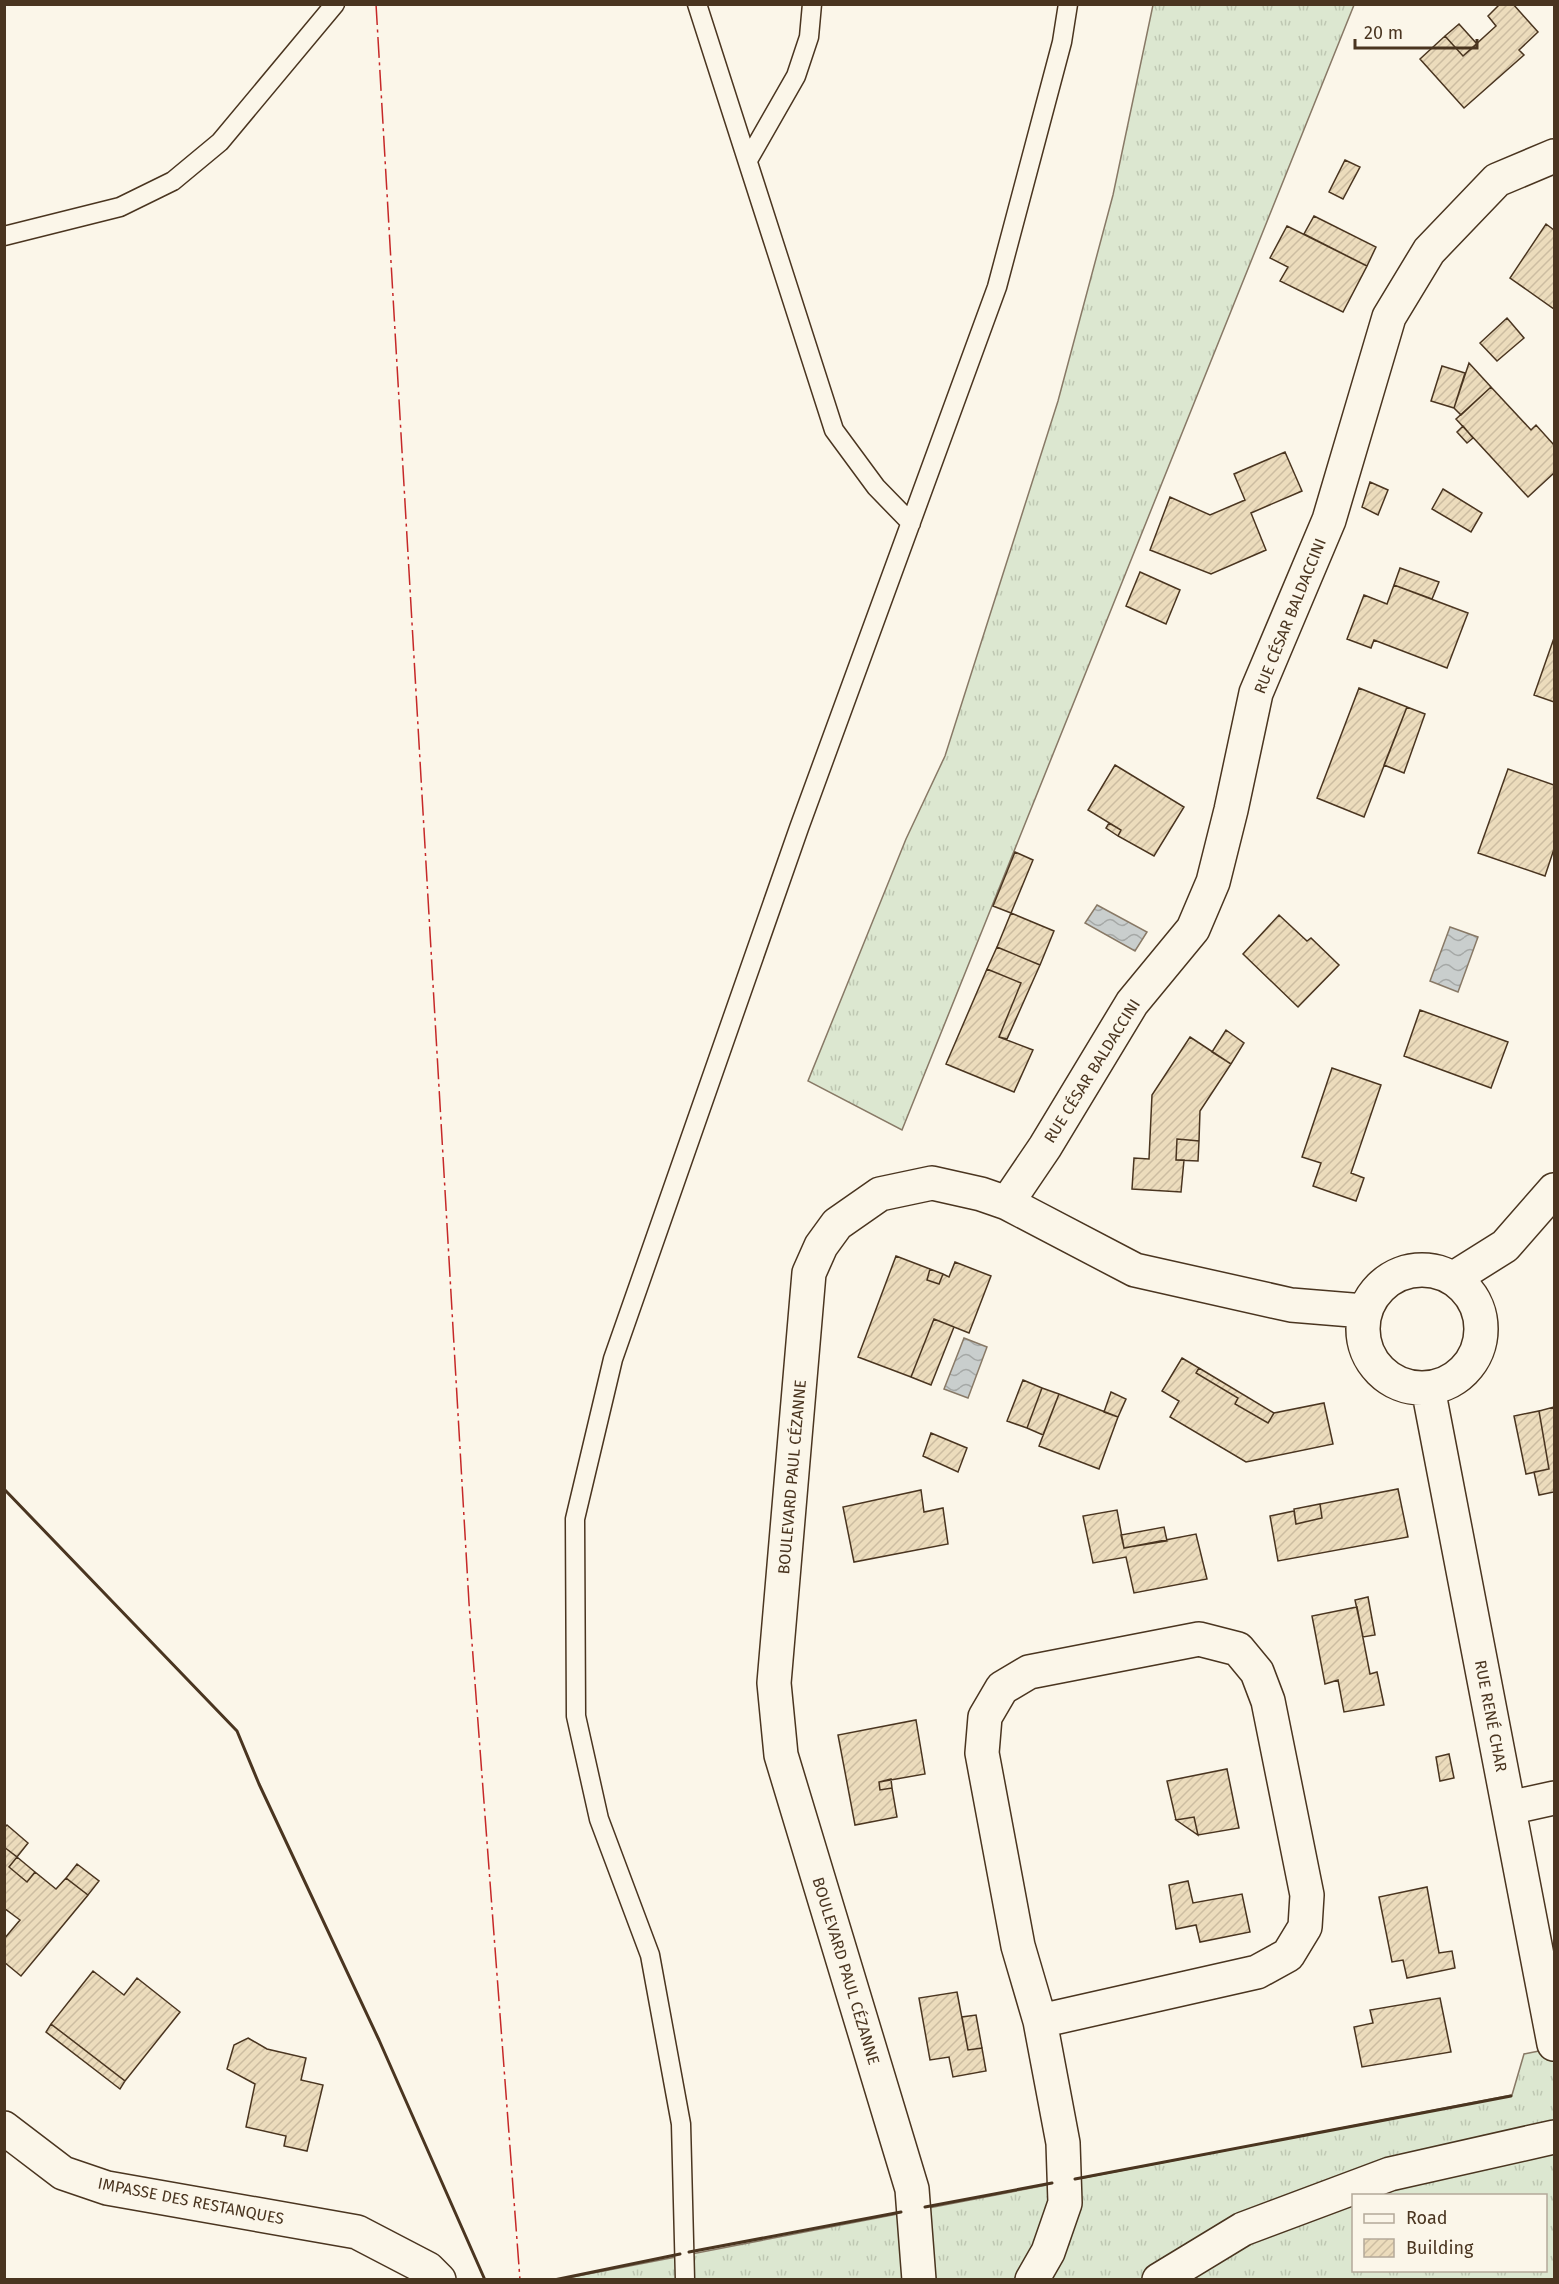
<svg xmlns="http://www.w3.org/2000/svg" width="1559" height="2284" font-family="'Fira Sans',sans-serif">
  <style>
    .grass { fill: url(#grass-tufts); stroke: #887966; stroke-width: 1.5; fill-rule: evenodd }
    .water { fill: url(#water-waves); stroke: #887966; stroke-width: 1.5 }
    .building { fill: url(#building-hatch); stroke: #4a3520; stroke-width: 1.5 }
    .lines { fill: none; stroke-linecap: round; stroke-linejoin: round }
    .service-casing { stroke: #4a3520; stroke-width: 21 }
    .minor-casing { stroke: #4a3520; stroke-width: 36 }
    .service { stroke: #fbf6e9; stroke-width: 18 }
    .minor { stroke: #fbf6e9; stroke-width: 33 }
    .wall { stroke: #4a3520; stroke-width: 3 }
    .power { stroke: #c62828; stroke-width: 1.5; stroke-dasharray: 21 4.5 3 4.5; stroke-linecap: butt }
    .labels { text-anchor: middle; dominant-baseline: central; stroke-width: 4.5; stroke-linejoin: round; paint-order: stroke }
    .street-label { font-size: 16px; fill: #4a3520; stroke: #fbf6e9 }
  </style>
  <defs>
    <pattern id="grass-tufts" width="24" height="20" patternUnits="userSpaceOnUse" patternTransform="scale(1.5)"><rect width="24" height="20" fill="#dce7d0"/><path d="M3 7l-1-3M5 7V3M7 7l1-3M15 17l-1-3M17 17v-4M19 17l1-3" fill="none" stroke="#bec7b2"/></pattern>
    <pattern id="water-waves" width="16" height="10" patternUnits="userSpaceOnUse" patternTransform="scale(1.5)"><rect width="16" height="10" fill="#c9cecd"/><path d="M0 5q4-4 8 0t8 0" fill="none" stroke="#a5a8a6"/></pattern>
    <pattern id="building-hatch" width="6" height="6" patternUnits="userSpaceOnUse" patternTransform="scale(1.5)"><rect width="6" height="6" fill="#ecdcbc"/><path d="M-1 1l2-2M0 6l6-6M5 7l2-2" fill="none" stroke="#ccbda1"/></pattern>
  </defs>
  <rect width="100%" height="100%" fill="#fbf6e9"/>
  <path class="grass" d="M 1153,5 L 1354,5 L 902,1130 L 808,1081 L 906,839 L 945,756 L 1058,401 L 1113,195 Z
    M 1554,2048 L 1554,2279 L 557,2280 L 1512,2095 L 1524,2054 ZM 1354,2196 L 1546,2196 L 1546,2270 L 1354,2270 Z"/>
  <path class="water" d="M 1097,905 L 1147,932 L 1135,951 L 1085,923 Z
    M 1450,927 L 1478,937 L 1458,992 L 1430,981 Z
    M 964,1338 L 987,1347 L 968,1398 L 944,1389 Z"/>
  <path class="building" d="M 1500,4 L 1513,4 L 1538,32 L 1519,50 L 1524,55 L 1464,108 L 1420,59 L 1445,36 L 1463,56 L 1496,26 L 1488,16 Z
    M 1459,24 L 1477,44 L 1463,56 L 1445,36 Z
    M 1345,160 L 1360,167 L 1343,199 L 1329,192 Z
    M 1314,216 L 1376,247 L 1367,266 L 1304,234 Z
    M 1546,224 L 1554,230 L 1554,309 L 1510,278 Z
    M 1287,226 L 1367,266 L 1343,312 L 1280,281 L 1288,267 L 1270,258 Z
    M 1507,318 L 1524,338 L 1497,361 L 1480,343 Z
    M 1469,363 L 1491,387 L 1461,415 L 1454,408 Z
    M 1442,366 L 1465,373 L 1454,408 L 1431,401 Z
    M 1491,387 L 1531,430 L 1536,425 L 1554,445 L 1554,473 L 1528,497 L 1456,419 Z
    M 1463,426 L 1473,438 L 1467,443 L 1457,432 Z
    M 1285,452 L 1302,491 L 1251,513 L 1266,550 L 1211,574 L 1150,550 L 1170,497 L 1210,515 L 1245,500 L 1234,474 Z
    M 1370,482 L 1388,490 L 1378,515 L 1362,507 Z
    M 1443,489 L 1482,513 L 1471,532 L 1432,509 Z
    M 1400,568 L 1439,582 L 1432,599 L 1394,585 Z
    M 1140,572 L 1180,590 L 1166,624 L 1126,606 Z
    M 1394,585 L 1468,613 L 1447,668 L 1374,640 L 1371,648 L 1347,639 L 1364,595 L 1387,604 Z
    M 1554,638 L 1554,702 L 1534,695 Z
    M 1359,688 L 1407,707 L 1364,817 L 1317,798 Z
    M 1407,707 L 1425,714 L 1404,773 L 1384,765 Z
    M 1115,765 L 1184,807 L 1154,856 L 1118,836 L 1121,830 L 1088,810 Z
    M 1508,769 L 1554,785 L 1554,849 L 1545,876 L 1478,853 Z
    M 1109,823 L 1121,830 L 1118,836 L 1106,828 Z
    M 1015,852 L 1033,860 L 1011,913 L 993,906 Z
    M 1011,913 L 1054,931 L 1040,965 L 997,947 Z
    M 1279,915 L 1307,941 L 1311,938 L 1339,965 L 1298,1007 L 1243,954 Z
    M 997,947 L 1040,965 L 1007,1039 L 999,1037 L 1021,983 L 987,969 Z
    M 987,969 L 1021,983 L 999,1037 L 1033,1050 L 1014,1092 L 946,1064 Z
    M 1420,1010 L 1508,1042 L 1491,1088 L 1404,1056 Z
    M 1226,1030 L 1244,1043 L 1231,1064 L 1212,1052 Z
    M 1190,1037 L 1231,1064 L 1200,1111 L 1199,1141 L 1177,1139 L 1176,1160 L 1184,1160 L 1181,1192 L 1132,1189 L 1134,1158 L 1149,1159 L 1152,1095 Z
    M 1332,1068 L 1381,1085 L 1351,1173 L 1364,1178 L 1356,1201 L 1313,1186 L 1321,1163 L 1302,1157 Z
    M 1177,1139 L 1199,1141 L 1198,1161 L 1176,1160 Z
    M 896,1256 L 930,1269 L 927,1280 L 939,1284 L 943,1274 L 949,1277 L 955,1262 L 991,1276 L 969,1333 L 934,1319 L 911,1377 L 858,1357 Z
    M 930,1269 L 943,1274 L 939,1284 L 927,1280 Z
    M 934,1319 L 954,1327 L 931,1385 L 911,1377 Z
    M 1182,1358 L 1199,1368 L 1196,1373 L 1238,1398 L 1235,1404 L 1268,1423 L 1274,1413 L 1324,1403 L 1333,1444 L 1246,1462 L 1170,1417 L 1179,1401 L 1162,1391 Z
    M 1199,1368 L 1274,1413 L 1268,1423 L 1235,1404 L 1238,1398 L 1196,1373 Z
    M 1023,1380 L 1042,1388 L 1027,1428 L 1007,1421 Z
    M 1042,1388 L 1059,1394 L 1043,1435 L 1027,1428 Z
    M 1111,1392 L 1126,1399 L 1118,1417 L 1104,1412 Z
    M 1059,1394 L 1118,1417 L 1099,1469 L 1039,1446 Z
    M 1554,1407 L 1554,1492 L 1539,1495 L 1534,1472 L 1549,1469 L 1539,1411 Z
    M 1539,1411 L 1549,1469 L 1526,1474 L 1514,1416 Z
    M 931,1433 L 967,1448 L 958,1472 L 923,1456 Z
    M 1398,1489 L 1408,1537 L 1278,1561 L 1270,1516 L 1294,1511 L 1296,1524 L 1322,1518 L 1320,1504 Z
    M 921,1490 L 924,1512 L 943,1508 L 948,1544 L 854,1562 L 843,1507 Z
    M 1320,1504 L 1322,1518 L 1296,1524 L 1294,1509 Z
    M 1117,1510 L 1124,1548 L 1196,1534 L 1207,1579 L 1134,1593 L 1126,1557 L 1093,1563 L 1083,1516 Z
    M 1164,1527 L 1167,1541 L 1124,1548 L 1121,1535 Z
    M 1368,1597 L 1375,1635 L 1363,1637 L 1355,1600 Z
    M 1357,1607 L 1370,1674 L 1377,1672 L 1384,1705 L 1344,1712 L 1338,1680 L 1325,1684 L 1312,1616 Z
    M 916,1720 L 925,1774 L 879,1782 L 880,1790 L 892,1788 L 897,1817 L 855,1825 L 838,1735 Z
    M 1449,1754 L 1454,1778 L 1440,1781 L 1436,1757 Z
    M 1227,1769 L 1239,1828 L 1198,1835 L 1194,1817 L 1176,1820 L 1167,1781 Z
    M 891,1779 L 892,1788 L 880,1790 L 879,1782 Z
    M 1194,1817 L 1198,1835 L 1176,1820 Z
    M 7,1825 L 28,1843 L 17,1857 L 4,1847 L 4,1828 Z
    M 4,1847 L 17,1857 L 9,1867 L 27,1882 L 35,1872 L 56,1889 L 66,1878 L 88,1895 L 21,1976 L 4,1962 L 4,1939 L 20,1920 L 4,1908 Z
    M 17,1857 L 35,1872 L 27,1882 L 9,1867 Z
    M 77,1864 L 99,1881 L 88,1895 L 66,1878 Z
    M 1188,1881 L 1193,1903 L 1242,1894 L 1250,1932 L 1200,1942 L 1196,1925 L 1176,1929 L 1169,1885 Z
    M 1427,1887 L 1439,1953 L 1452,1951 L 1455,1968 L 1407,1978 L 1403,1960 L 1392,1962 L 1379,1897 Z
    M 93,1971 L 124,1995 L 137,1978 L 180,2012 L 125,2081 L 51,2024 Z
    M 957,1992 L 968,2050 L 982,2048 L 986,2071 L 953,2077 L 949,2057 L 930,2060 L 919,1998 Z
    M 1440,1998 L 1451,2052 L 1362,2067 L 1354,2027 L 1373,2023 L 1370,2010 Z
    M 976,2015 L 982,2048 L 968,2050 L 962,2017 Z
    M 51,2024 L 125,2081 L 120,2089 L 46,2032 Z
    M 248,2038 L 267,2049 L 306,2058 L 301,2080 L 323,2085 L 307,2151 L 284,2146 L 286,2136 L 246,2127 L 255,2084 L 227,2069 L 234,2045 Z"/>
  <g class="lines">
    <g class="service-casing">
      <path id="service" d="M 697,4 L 834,430 L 876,487 L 911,523
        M 748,160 L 796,76 L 809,37 L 812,4
        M 4,236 L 120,207 L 173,181 L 220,142 L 335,4
        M 685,2280 L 681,2124 L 650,1955 L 599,1819 L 576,1716 L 575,1519 L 613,1359 L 799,828 L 997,287 L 1062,42 L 1068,4"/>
    </g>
    <g class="minor-casing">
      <path id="minor" d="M 1007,1203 L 1045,1147 L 1132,1003 L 1193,929 L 1213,882 L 1231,810 L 1256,693 L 1329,520 L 1389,317 L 1429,251 L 1497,180 L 1554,156
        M1363 1329a59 59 0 1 1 118 0a59 59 0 1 1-118 0Z
        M 1454,1278 L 1505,1246 L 1554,1190
        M 1428,1388 L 1554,2044
        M 1509,1808 L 1554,1798
        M 4,2128 L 63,2173 L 107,2188 L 357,2232 L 428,2269 L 439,2280
        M 919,2280 L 912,2189 L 781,1755 L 774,1683 L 809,1273 L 821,1246 L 837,1224 L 880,1194 L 932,1183 L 981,1194 L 1007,1203 L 1135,1270 L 1291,1305 L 1364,1311
        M 1032,2280 L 1048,2252 L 1065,2203 L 1063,2143 L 1040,2021 L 1018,1946 L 982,1753 L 985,1717 L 1002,1688 L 1029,1672 L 1199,1639 L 1238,1649 L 1257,1672 L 1268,1701 L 1307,1895 L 1305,1927 L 1288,1955 L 1257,1972 L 1040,2021
        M 1159,2280 L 1243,2229 L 1390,2174 L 1554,2137"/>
    </g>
    <use href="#service" class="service"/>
    <use href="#minor" class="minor"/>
    <path class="wall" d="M 4,1489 L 237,1731 L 259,1784 L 379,2040 L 485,2280
      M 1075,2179 L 1511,2096
      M 925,2207 L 1052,2183
      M 689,2252 L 901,2212
      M 554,2280 L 680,2254"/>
    <path class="power" d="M 376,4 L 469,1603 L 520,2280"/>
  </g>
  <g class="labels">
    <g class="street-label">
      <text transform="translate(1290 616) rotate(-68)">RUE CÉSAR BALDACCINI</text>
      <text transform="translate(1092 1071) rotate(-58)">RUE CÉSAR BALDACCINI</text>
      <text transform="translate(792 1477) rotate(-85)">BOULEVARD PAUL CÉZANNE</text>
      <text transform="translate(1491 1716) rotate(79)">RUE RENÉ CHAR</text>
      <text transform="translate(846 1971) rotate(73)">BOULEVARD PAUL CÉZANNE</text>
      <text transform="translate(191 2201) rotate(11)">IMPASSE DES RESTANQUES</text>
    </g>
  </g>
  <rect width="1559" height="2284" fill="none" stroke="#4a3520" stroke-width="12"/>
  <rect x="1352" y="2194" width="195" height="78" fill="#fbf6e9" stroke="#b4a999" stroke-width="1.5"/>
  <rect x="1364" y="2214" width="30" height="9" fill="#fbf6e9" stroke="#b4a999" stroke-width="1.5"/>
  <text x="1406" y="2224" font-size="18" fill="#4a3520">Road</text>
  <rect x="1364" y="2239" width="30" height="18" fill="url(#building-hatch)" stroke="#b4a999" stroke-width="1.5"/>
  <text x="1406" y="2254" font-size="18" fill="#4a3520">Building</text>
  <path d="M1355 39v9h122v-9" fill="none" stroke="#4a3520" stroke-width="3"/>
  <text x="1364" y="39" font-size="18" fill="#4a3520" stroke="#fbf6e9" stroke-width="4.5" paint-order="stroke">20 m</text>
</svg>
